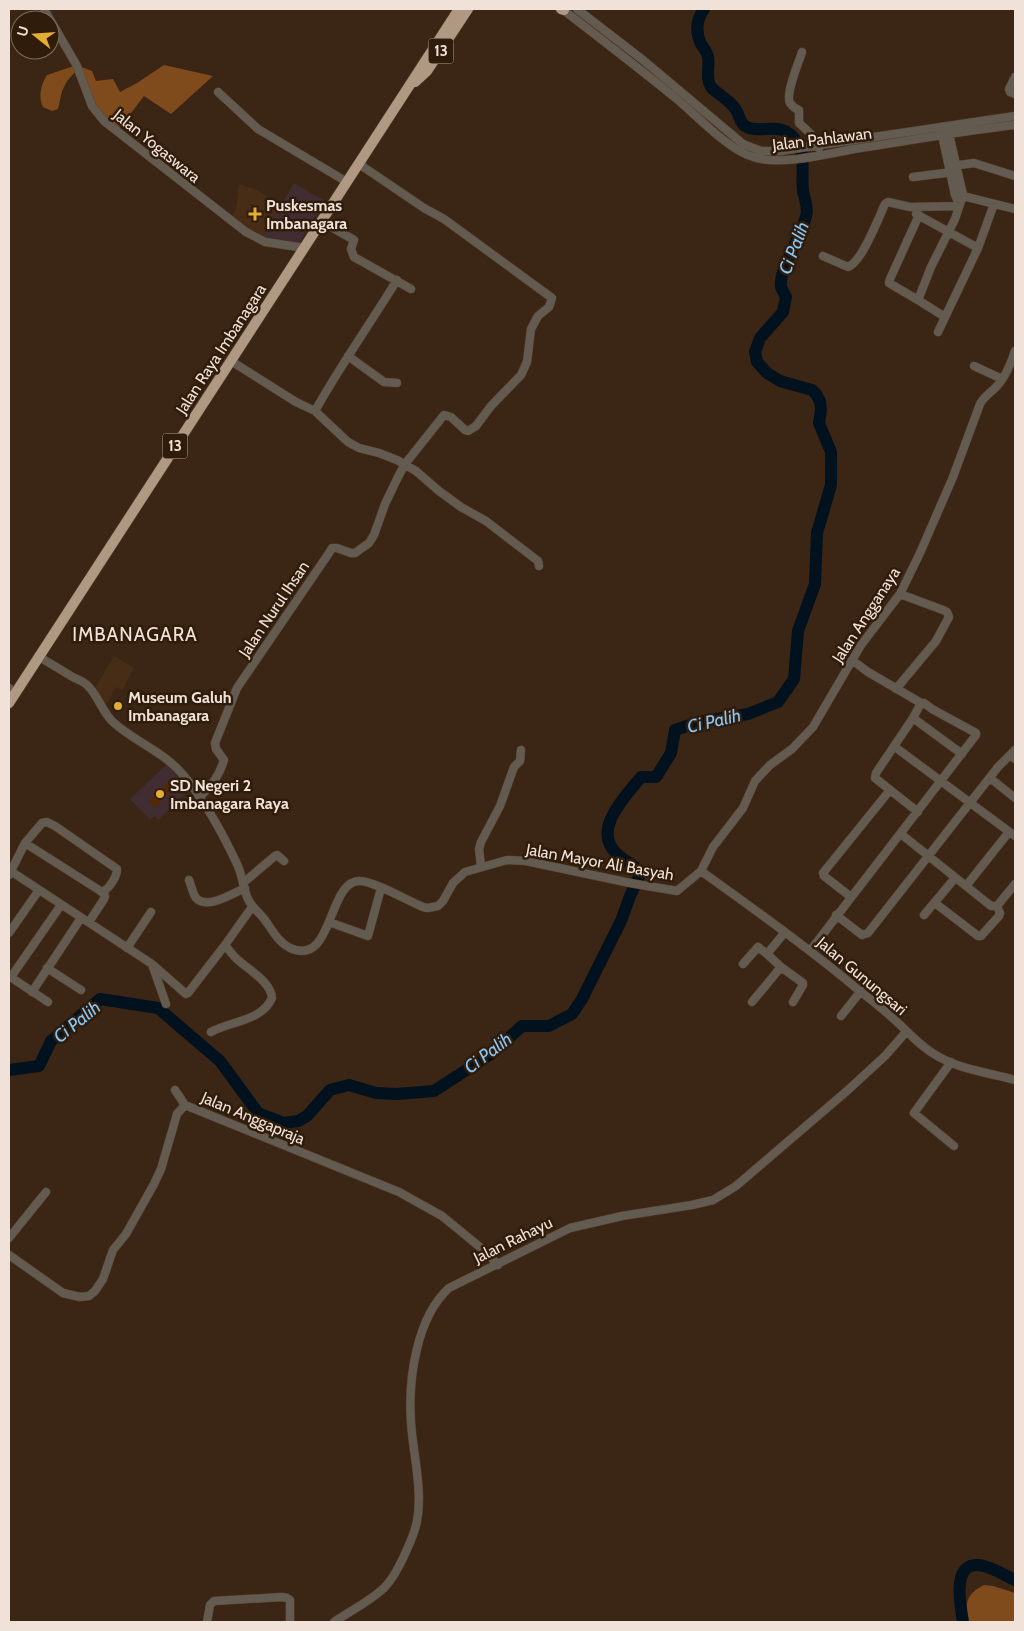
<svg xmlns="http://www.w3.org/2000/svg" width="1024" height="1631" font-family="Cabin,sans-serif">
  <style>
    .built { fill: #472c16 }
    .education { fill: #402c31 }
    .green { fill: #532900 }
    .forest { fill: #7f4b1d }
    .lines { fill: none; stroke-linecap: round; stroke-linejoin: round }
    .river { stroke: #01111e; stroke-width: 12 }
    .minor-casing { stroke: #584434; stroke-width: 9 }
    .highway-casing { stroke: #584434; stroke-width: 11 }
    .minor { stroke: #635a50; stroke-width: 8 }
    .highway { stroke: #b09982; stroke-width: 10 }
    .poi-dot { fill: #e4ae35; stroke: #301c0b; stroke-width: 2 }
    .labels { text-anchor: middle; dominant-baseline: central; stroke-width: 5; stroke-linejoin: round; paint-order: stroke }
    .shield { fill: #301c0b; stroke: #b6a79a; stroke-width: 1 }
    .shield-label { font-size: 15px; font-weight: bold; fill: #f0e2d8 }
    .street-label { font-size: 16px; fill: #f0e2d8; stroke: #301c0b }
    .poi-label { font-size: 16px; font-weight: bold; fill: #f0e2d8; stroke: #301c0b; text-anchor: start }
    .water-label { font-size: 18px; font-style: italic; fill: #86c7fa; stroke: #301c0b }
    .quarter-label { font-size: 19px; letter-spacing: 1px; fill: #f0e2d8; stroke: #301c0b }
  </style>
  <rect width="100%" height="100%" fill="#3b2615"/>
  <path class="built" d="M 239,184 L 254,189 L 282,204 L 261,239 L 231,218 L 236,209 Z
    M 114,656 L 134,668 L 122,690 L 116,687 L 105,706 L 100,697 L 94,690 Z"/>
  <path class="education" d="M 294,183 L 325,201 L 298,245 L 261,239 Z
    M 167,764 L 182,778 L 189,790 L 158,820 L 155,816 L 150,820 L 130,799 Z"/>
  <path class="green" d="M 173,778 L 178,784 L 155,807 L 149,801 Z"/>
  <path class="forest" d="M 164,65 L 213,76 L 171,114 L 144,96 L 118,130 C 95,112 90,93 81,67 L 92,71 L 96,81 L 113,79 L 120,92 L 137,83 Z
    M 74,66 L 76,71 L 67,81 L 62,91 L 58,109 L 52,111 L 43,107 C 38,97 41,84 47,75 Z
    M 984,1585 L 993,1586 L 1015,1593 L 1015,1622 L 969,1622 C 964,1604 966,1594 984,1585 Z"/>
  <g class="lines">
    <path class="river" d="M 9,1070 L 39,1066 L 51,1041 L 100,999 L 158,1008 L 220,1061 L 258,1113 L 284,1123 L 298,1121 L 307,1116 L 330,1090 L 349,1085 L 376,1093 L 397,1094 L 434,1091 L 491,1054 L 522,1026 L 549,1026 L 572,1014 L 582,999 L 621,921 L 630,896 L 640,875 C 635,863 626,863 617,854 C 591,830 625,797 641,777 L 656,777 L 671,753 L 675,730 L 699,722 L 748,714 L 778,702 L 794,679 L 798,631 L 815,584 L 817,533 L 831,485 L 831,452 L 819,423 L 821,410 L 820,401 L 816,394 L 812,390 L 780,381 L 767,373 L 757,362 L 755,352 L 760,338 L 783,312 L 786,297 C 785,294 782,290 781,287 C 778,270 802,236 806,216 C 809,207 804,199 803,190 C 801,175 806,156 797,142 C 781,118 760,136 745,126 C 739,122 740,115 736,110 C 731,100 718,95 711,87 C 705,78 710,67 708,57 C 707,52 704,48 701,44 C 695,31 696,20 704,9
      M 963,1622 C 961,1608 951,1563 978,1565 C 991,1566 1004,1575 1015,1580"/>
    <g class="minor-casing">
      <path id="minor" d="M 44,9 L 77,66 L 92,106 L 104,121 L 246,232 L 265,242 L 305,248
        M 562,9 C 601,39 640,69 678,100 C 698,117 729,150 753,157 C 779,166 827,154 854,149 C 908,141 961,131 1015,125
        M 577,9 L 643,60 L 743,144 L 761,151 L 780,151 L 1015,116
        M 802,52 C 799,62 785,94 790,103 C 792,106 796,109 799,110 L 799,123 L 814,137 L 819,148
        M 1015,77 L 1009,89 L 1010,92 L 1015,94
        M 218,92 L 258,129 L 347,182
        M 942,135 L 955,195 L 959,204
        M 952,166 L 974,163 L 1015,176
        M 913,177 L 953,172
        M 959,195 L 1015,209
        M 916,214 L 978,248
        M 321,221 L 354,240 L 351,249 L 354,257 L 411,289
        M 823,256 L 848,267 C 862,262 878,219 885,204 L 888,202 L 910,207 L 959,206
        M 918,300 L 889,283 L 890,279 L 919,215
        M 945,317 L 918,300 L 931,267 L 955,219 L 963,195 L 949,134
        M 938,332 L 978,248 L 994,204
        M 348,356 L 384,382 L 397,383
        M 231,361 L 296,402 L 315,411 L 348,442 L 359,448 L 379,453 L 397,460 L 416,471 L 439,491 L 461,507 L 486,521 L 538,561 L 539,566
        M 974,366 L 1002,379
        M 315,411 C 340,366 370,324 397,280
        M 38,656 C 49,663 60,669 71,676 C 76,679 83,681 87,685 C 98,695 102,712 113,722 C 136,743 164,751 185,777 C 206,803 223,834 237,864 C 242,874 243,886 247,897 C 251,907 259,912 265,920 C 273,931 278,942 290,948 C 334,968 327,880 360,881 C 374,881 408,901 423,907 L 427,908 L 438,906 L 443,901 L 453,883 L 465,872 L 507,860 L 526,861 L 630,883 L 677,891 L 701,871 L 713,847 L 743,808 L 755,781 L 770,765 L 792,749 L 813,727 L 861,645 L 900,594 L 920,553 L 953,477 L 980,404 C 984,396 991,393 997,386 C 1006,377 1011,363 1015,351
        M 852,660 L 868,672 L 921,703
        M 9,688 L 15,694
        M 896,689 L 936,641 L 949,617 L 947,612 L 943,610 L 900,594
        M 895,747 L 1015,836
        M 1015,750 L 1010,755 L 1015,759
        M 990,778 L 1015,798
        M 199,797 C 212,786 219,776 224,760 L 216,749 L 215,743 L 237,688 L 329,553 L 332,548 L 337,548 L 351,553 L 355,553 L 369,543 L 374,535 L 385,504 L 398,477 L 405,464 L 444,415 L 451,417 L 465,430 L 468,431 L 476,426 L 491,406 L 521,375 L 527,362 L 531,329 L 538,316 L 549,307 L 552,298 L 444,219 L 424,208 L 359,164
        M 918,812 L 875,778 L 876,773 L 913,718 L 962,754
        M 901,834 L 991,906 L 997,906
        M 25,843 L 102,892
        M 481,866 L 479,849 L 481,842 L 500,806 L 514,767 L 520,761 L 521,750
        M 9,870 L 152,964 L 166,1004
        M 701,871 C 755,910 810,949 861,992 C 873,1001 885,1011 896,1021 C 910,1034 922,1048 939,1057 C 963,1070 990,1073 1015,1080
        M 9,875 L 25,843 L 42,823 L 47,822 L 55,826 L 117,869 C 117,877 109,889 102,892 L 105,896 L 104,899 L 89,922
        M 189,880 C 191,885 193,894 196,898 C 207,910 234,893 245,888
        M 243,883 L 275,856 L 277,855 L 284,861
        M 966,886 L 1009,832
        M 851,897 L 824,876 L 823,873 L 890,790
        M 935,903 L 978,936 L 981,936 L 999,916 L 1000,913 L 997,906
        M 997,906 L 1015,884
        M 836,915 L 862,935 L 868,933 L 998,767 L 1010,755
        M 924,915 L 955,878
        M 329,922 L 368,936 L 381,888
        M 9,933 L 39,890
        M 127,948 L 151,912
        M 810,951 L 976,735 L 976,733 L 932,709 L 924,703 L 921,703 L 913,718
        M 743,964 L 758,947 L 767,954
        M 153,965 L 186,994 L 188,993 L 225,945
        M 781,967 L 803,983 L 803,985 L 793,1002
        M 47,968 L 81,990
        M 9,976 L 48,1002
        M 11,977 L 61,905
        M 32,992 L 81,918
        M 752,1002 L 781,967 L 767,954 L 785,932
        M 841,1016 L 861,991
        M 211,1032 C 231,1021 262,1021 272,998 C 271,982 249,970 238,960 C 233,956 229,950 225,945 L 252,907
        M 951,1062 L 914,1113 L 954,1146
        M 175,1090 L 185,1105
        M 9,1238 L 46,1192
        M 9,1255 L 63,1293 L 80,1297 L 89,1296 L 95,1291 L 103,1279 L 113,1250 L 126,1234 L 154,1184 L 161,1169 L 177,1114 L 185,1105 L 399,1192 L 442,1216 L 486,1252 L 498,1265
        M 207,1622 L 210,1605 L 214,1601 L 282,1597 L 287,1598 L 290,1600 L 290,1622
        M 334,1622 C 350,1611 369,1602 384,1588 C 392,1580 399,1567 404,1556 C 409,1545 415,1533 417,1521 C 423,1491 413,1453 411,1423 C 408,1380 416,1318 449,1288 L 570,1228 L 622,1216 L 692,1205 L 713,1200 L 736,1186 L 848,1090 L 885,1056 L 906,1032"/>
    </g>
    <g class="highway-casing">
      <path id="highway" d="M 561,9 L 564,10
        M 415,82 L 427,71 L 468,9
        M 9,703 L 459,9"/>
    </g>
    <use href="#minor" class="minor"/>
    <use href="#highway" class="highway"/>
  </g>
  <g class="poi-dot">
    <path d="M252.5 206.5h5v5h5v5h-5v5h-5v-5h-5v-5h5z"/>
    <circle cx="118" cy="706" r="5"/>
    <circle cx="160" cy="794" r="5"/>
  </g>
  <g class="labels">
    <g class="shield">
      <rect x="428.5" y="38.5" width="25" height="25" rx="4"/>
      <rect x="162.5" y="433.5" width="25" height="25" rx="4"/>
    </g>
    <g class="shield-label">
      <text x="441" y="51">13</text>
      <text x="175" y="446">13</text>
    </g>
    <g class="street-label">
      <text transform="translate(822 139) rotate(-7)">Jalan Pahlawan</text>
      <text transform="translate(157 146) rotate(39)">Jalan Yogaswara</text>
      <text transform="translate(221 349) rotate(-57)">Jalan Raya Imbanagara</text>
      <text transform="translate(274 609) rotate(-56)">Jalan Nurul Ihsan</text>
      <text transform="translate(866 615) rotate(-57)">Jalan Angganaya</text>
      <text transform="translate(600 862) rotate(10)">Jalan Mayor Ali Basyah</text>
      <text transform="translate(862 976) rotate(40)">Jalan Gunungsari</text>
      <text transform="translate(253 1118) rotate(23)">Jalan Anggapraja</text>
      <text transform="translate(513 1240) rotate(-26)">Jalan Rahayu</text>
    </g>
    <g class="poi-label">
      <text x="266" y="205">Puskesmas<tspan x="266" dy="18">Imbanagara</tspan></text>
      <text x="128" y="697">Museum Galuh<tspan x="128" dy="18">Imbanagara</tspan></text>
      <text x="170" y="785">SD Negeri 2<tspan x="170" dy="18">Imbanagara Raya</tspan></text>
    </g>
    <g class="water-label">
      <text transform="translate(794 248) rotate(-69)">Ci Palih</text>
      <text transform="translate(714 721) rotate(-13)">Ci Palih</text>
      <text transform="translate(77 1022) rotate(-39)">Ci Palih</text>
      <text transform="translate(488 1053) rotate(-37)">Ci Palih</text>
    </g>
    <g class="quarter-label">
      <text x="135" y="634">IMBANAGARA</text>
    </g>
  </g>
  <rect width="1024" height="1631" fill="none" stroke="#f0e2d8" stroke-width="20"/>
  <g transform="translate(35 35) rotate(287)"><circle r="24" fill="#301c0b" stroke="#7d6b5d"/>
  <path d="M0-4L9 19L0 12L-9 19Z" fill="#e4ae35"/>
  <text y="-8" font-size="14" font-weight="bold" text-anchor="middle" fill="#f0e2d8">U</text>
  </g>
</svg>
